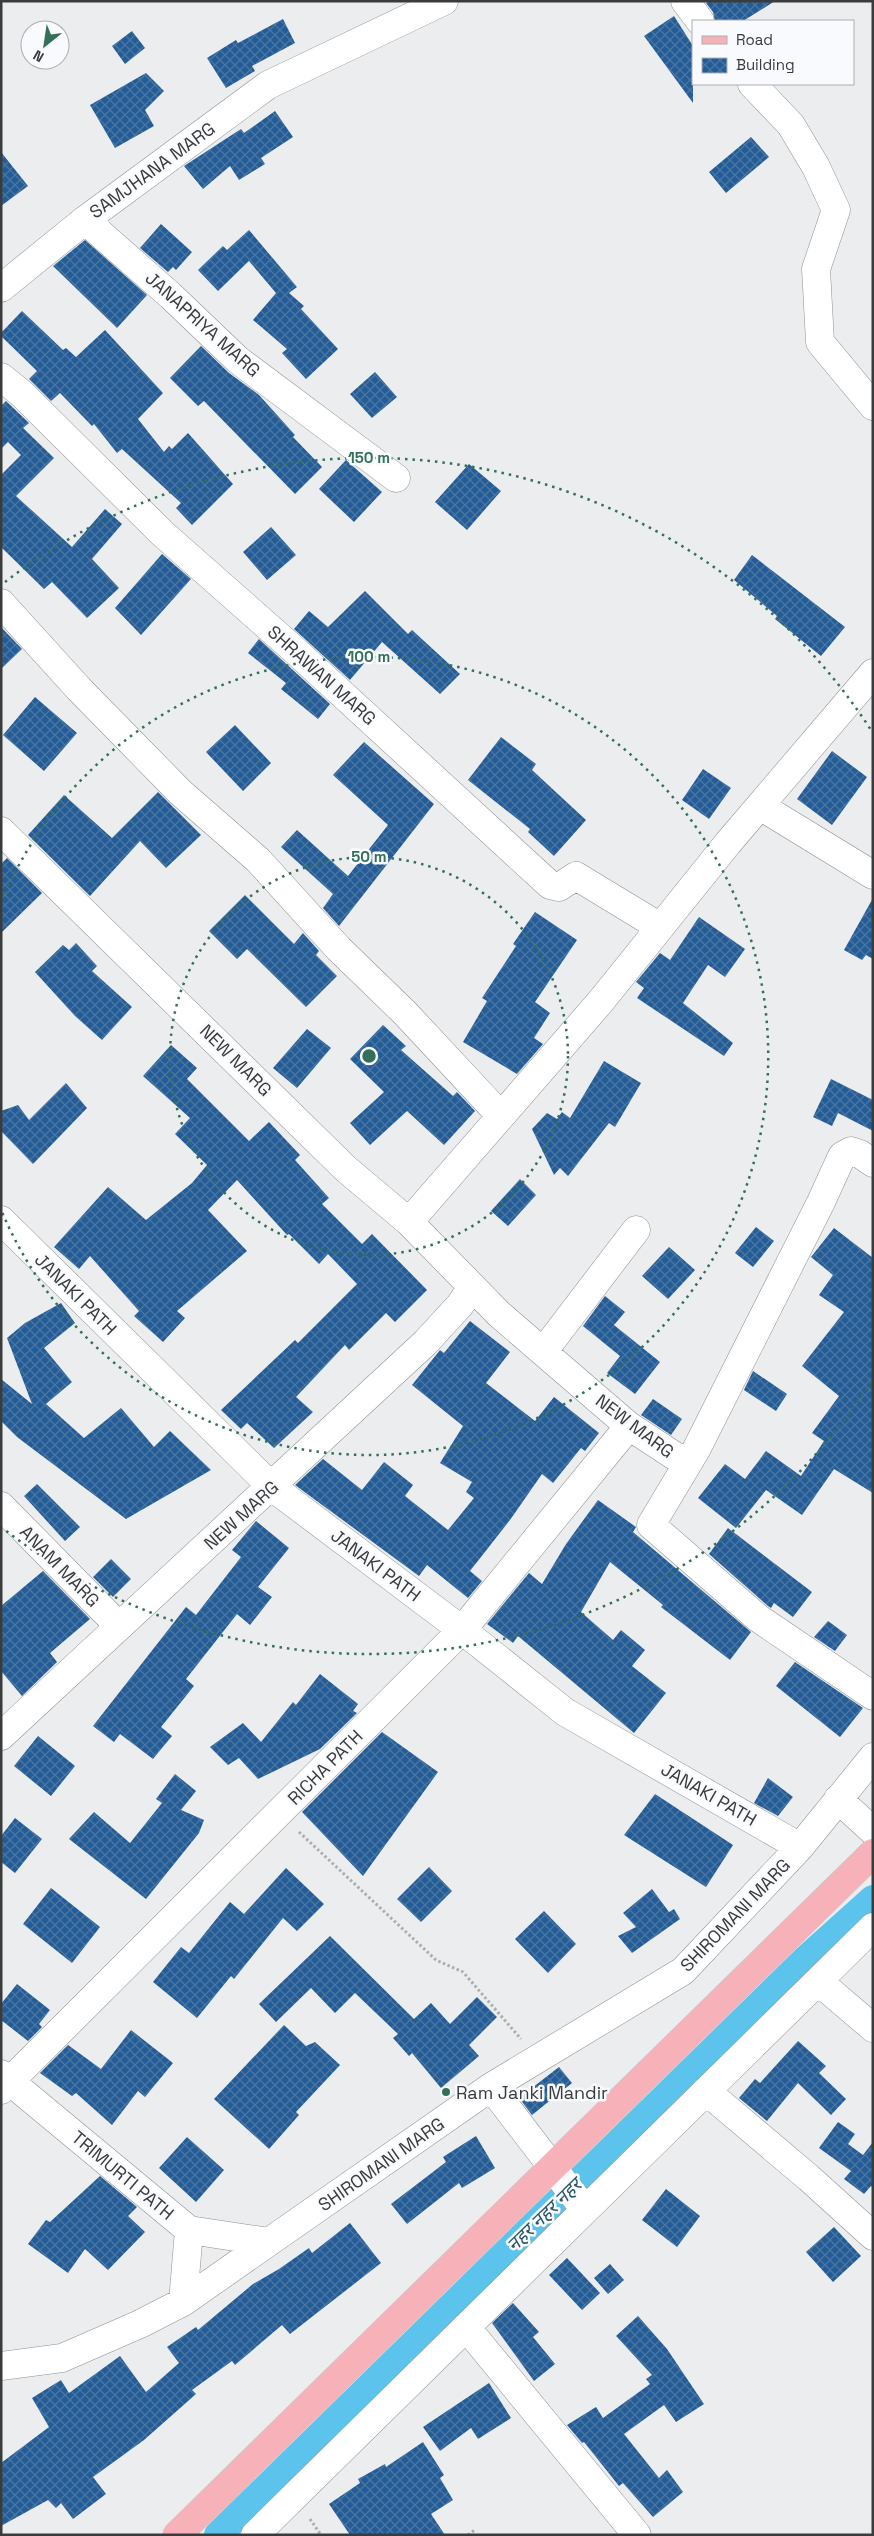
<svg xmlns="http://www.w3.org/2000/svg" width="874" height="2536" font-family="'Space Grotesk','Noto Sans Devanagari',sans-serif">
  <style>
    .lines { fill: none; stroke-linecap: round; stroke-linejoin: round }
    .canal { stroke: #5bc3ec; stroke-width: 28 }
    .building { fill: url(#building-cross-hatch) }
    .minor-casing { stroke: #8f9194; stroke-width: 29 }
    .major-casing { stroke: #c8c8c8; stroke-width: 29 }
    .path { stroke: #abadaf; stroke-width: 3; stroke-dasharray: 2.5 2.5; stroke-linecap: butt }
    .minor { stroke: #fff; stroke-width: 28 }
    .major { stroke: #f7b2b9; stroke-width: 28 }
    .ring { fill: none; stroke: #346f59; stroke-width: 2.5; stroke-dasharray: 2.5 5 }
    .poi-dot { fill: #346f59; stroke: #f8fafd; stroke-width: 2 }
    .labels { text-anchor: middle; dominant-baseline: central; stroke-width: 5; stroke-linejoin: round; paint-order: stroke }
    .street-label { font-size: 18px; fill: #3a3b3c; stroke: #f8fafd }
    .poi-label { font-size: 18px; fill: #3a3b3c; stroke: #f8fafd; text-anchor: start }
    .water-label { font-size: 19px; font-style: italic; fill: #2a5667; stroke: #f8fafd }
    .centre { fill: #346f59; stroke: #f8fafd; stroke-width: 2.5 }
    .ring-label { font-size: 15px; text-anchor: middle; font-weight: bold; fill: #346f59; stroke: #f8fafd; stroke-width: 5; stroke-linejoin: round; paint-order: stroke }
  </style>
  <defs>
    <pattern id="building-cross-hatch" width="8" height="8" patternUnits="userSpaceOnUse" patternTransform="scale(1.25)"><rect width="8" height="8" fill="#235c96"/><path d="M0 0l8 8M0 8l8-8" fill="none" stroke="#4b76a2"/></pattern>
  </defs>
  <rect width="100%" height="100%" fill="#ebedef"/>
  <g class="lines">
    <path class="canal" d="M 218,2535 L 805,1960 L 873,1899"/>
  </g>
  <path class="building" d="M 709,1 L 775,1 L 743,21 L 715,21 L 713,12 L 706,3 Z
    M 674,16 L 693,46 L 693,103 L 644,36 Z
    M 283,19 L 295,43 L 252,66 L 255,71 L 226,88 L 207,58 L 236,40 L 238,43 Z
    M 132,31 L 145,48 L 125,64 L 112,46 Z
    M 146,73 L 164,91 L 145,110 L 154,126 L 115,148 L 90,105 Z
    M 275,111 L 293,137 L 261,158 L 265,164 L 239,180 L 230,166 L 203,189 L 184,166 L 241,129 L 244,133 Z
    M 751,137 L 769,157 L 726,193 L 709,172 Z
    M 1,152 L 28,186 L 1,206 Z
    M 161,224 L 192,252 L 176,270 L 173,267 L 168,272 L 140,248 Z
    M 249,230 L 297,287 L 289,293 L 304,306 L 301,309 L 338,349 L 306,379 L 282,353 L 287,349 L 253,320 L 276,293 L 249,261 L 218,291 L 198,270 L 223,246 L 227,250 Z
    M 85,240 L 147,295 L 117,328 L 53,266 Z
    M 22,311 L 63,350 L 66,348 L 76,357 L 105,330 L 163,393 L 138,419 L 164,452 L 169,446 L 172,449 L 188,433 L 233,484 L 192,525 L 176,508 L 181,503 L 122,449 L 117,453 L 94,424 L 92,426 L 60,393 L 51,401 L 29,379 L 37,371 L 1,336 L 1,333 Z
    M 201,346 L 229,373 L 259,395 L 295,435 L 293,437 L 322,467 L 295,494 L 204,401 L 198,406 L 170,378 Z
    M 375,372 L 397,397 L 372,418 L 350,394 Z
    M 6,401 L 29,423 L 23,428 L 54,458 L 16,496 L 72,547 L 105,509 L 122,524 L 92,559 L 119,588 L 87,618 L 52,582 L 44,589 L 1,547 L 1,475 L 21,455 L 8,442 L 1,449 L 1,406 Z
    M 346,460 L 382,492 L 354,522 L 319,489 Z
    M 469,464 L 501,491 L 467,530 L 435,502 Z
    M 271,527 L 296,555 L 267,580 L 243,552 Z
    M 162,554 L 191,579 L 141,635 L 115,608 Z
    M 752,555 L 845,627 L 821,656 L 775,619 L 777,616 L 734,580 Z
    M 365,591 L 408,634 L 412,630 L 460,674 L 440,694 L 382,642 L 350,680 L 294,629 L 309,611 L 328,627 Z
    M 1,627 L 22,649 L 1,669 Z
    M 259,639 L 330,704 L 318,719 L 281,689 L 286,683 L 248,653 Z
    M 35,697 L 77,733 L 44,771 L 3,735 Z
    M 235,725 L 271,763 L 243,791 L 206,752 Z
    M 501,737 L 536,764 L 532,770 L 586,820 L 554,856 L 528,832 L 530,829 L 468,780 Z
    M 364,742 L 434,804 L 339,926 L 323,908 L 333,894 L 281,847 L 297,830 L 348,876 L 388,825 L 333,775 Z
    M 832,751 L 867,777 L 832,825 L 797,799 Z
    M 703,769 L 731,788 L 709,819 L 682,800 Z
    M 158,792 L 201,835 L 166,868 L 140,841 L 90,896 L 28,835 L 64,795 L 112,838 Z
    M 7,858 L 42,893 L 1,933 L 1,864 Z
    M 245,895 L 294,944 L 303,933 L 319,951 L 316,955 L 337,976 L 306,1007 L 247,949 L 237,959 L 209,931 Z
    M 873,898 L 873,959 L 866,955 L 862,960 L 844,950 Z
    M 535,912 L 577,940 L 535,1002 L 550,1013 L 534,1038 L 543,1044 L 517,1074 L 463,1042 L 487,1001 L 482,998 L 516,946 L 513,944 Z
    M 699,917 L 745,949 L 725,977 L 708,965 L 683,1003 L 733,1043 L 724,1056 L 637,998 L 644,988 L 636,982 L 660,953 L 670,960 Z
    M 76,943 L 97,966 L 92,971 L 132,1007 L 102,1040 L 75,1016 L 35,972 L 63,945 L 69,950 Z
    M 383,1025 L 406,1046 L 401,1050 L 453,1096 L 457,1092 L 475,1111 L 444,1145 L 407,1111 L 370,1145 L 350,1123 L 384,1092 L 350,1059 Z
    M 307,1029 L 331,1048 L 297,1088 L 273,1068 Z
    M 171,1045 L 197,1068 L 187,1079 L 249,1141 L 269,1122 L 300,1155 L 295,1160 L 329,1198 L 322,1204 L 362,1244 L 372,1234 L 427,1290 L 395,1322 L 386,1313 L 349,1350 L 345,1345 L 296,1397 L 313,1412 L 274,1448 L 247,1423 L 241,1429 L 221,1410 L 295,1340 L 298,1343 L 357,1284 L 328,1254 L 319,1264 L 289,1234 L 287,1235 L 237,1180 L 208,1210 L 247,1251 L 177,1311 L 185,1318 L 163,1342 L 134,1316 L 139,1311 L 90,1256 L 79,1269 L 54,1247 L 108,1187 L 146,1220 L 192,1183 L 207,1165 L 175,1134 L 190,1118 L 143,1076 Z
    M 604,1061 L 641,1083 L 615,1127 L 609,1123 L 568,1176 L 560,1168 L 554,1175 L 532,1129 L 547,1113 L 557,1119 L 562,1112 L 570,1118 Z
    M 831,1079 L 873,1100 L 873,1131 L 838,1113 L 832,1126 L 813,1117 Z
    M 66,1083 L 87,1108 L 33,1164 L 1,1131 L 1,1111 L 18,1105 L 29,1120 Z
    M 520,1179 L 536,1195 L 508,1226 L 491,1211 Z
    M 756,1227 L 774,1241 L 753,1267 L 735,1253 Z
    M 834,1228 L 873,1258 L 873,1493 L 834,1469 L 802,1515 L 766,1490 L 736,1528 L 698,1498 L 725,1464 L 745,1479 L 766,1451 L 801,1476 L 824,1441 L 812,1433 L 839,1396 L 802,1366 L 844,1312 L 819,1295 L 833,1275 L 811,1257 Z
    M 669,1247 L 695,1270 L 668,1299 L 642,1276 Z
    M 605,1296 L 625,1312 L 614,1325 L 660,1362 L 635,1394 L 607,1373 L 620,1356 L 583,1326 Z
    M 61,1303 L 75,1323 L 44,1348 L 72,1382 L 46,1404 L 84,1438 L 121,1408 L 154,1447 L 170,1431 L 211,1470 L 126,1519 L 17,1437 L 1,1421 L 1,1379 L 32,1404 L 7,1338 L 25,1323 Z
    M 470,1321 L 510,1352 L 486,1383 L 535,1421 L 554,1397 L 599,1433 L 585,1451 L 581,1448 L 553,1483 L 542,1474 L 510,1520 L 470,1571 L 482,1581 L 468,1598 L 427,1565 L 419,1576 L 295,1485 L 323,1459 L 362,1490 L 384,1462 L 413,1485 L 405,1496 L 448,1530 L 474,1498 L 466,1492 L 472,1482 L 440,1463 L 463,1426 L 412,1385 L 440,1350 L 444,1353 Z
    M 753,1371 L 787,1394 L 776,1411 L 744,1390 Z
    M 653,1399 L 682,1419 L 671,1435 L 641,1415 Z
    M 37,1484 L 80,1527 L 65,1541 L 24,1496 Z
    M 598,1500 L 636,1527 L 633,1532 L 751,1632 L 730,1660 L 661,1607 L 663,1605 L 610,1562 L 581,1612 L 613,1640 L 621,1630 L 645,1650 L 632,1666 L 666,1693 L 634,1733 L 518,1636 L 513,1643 L 487,1624 L 529,1573 L 542,1584 L 566,1544 Z
    M 256,1521 L 289,1548 L 258,1587 L 272,1597 L 250,1625 L 237,1614 L 186,1679 L 194,1686 L 161,1727 L 172,1736 L 153,1759 L 120,1734 L 114,1742 L 93,1726 L 186,1607 L 196,1615 L 241,1557 L 232,1550 Z
    M 728,1528 L 812,1592 L 793,1617 L 774,1603 L 771,1608 L 768,1606 L 709,1554 Z
    M 111,1559 L 131,1579 L 113,1597 L 93,1577 Z
    M 43,1571 L 90,1619 L 50,1653 L 57,1662 L 22,1696 L 1,1671 L 1,1606 Z
    M 828,1621 L 847,1635 L 835,1651 L 814,1637 Z
    M 795,1662 L 863,1708 L 840,1737 L 776,1686 Z
    M 320,1674 L 358,1704 L 353,1711 L 357,1713 L 320,1749 L 258,1779 L 239,1758 L 228,1765 L 210,1747 L 243,1723 L 261,1742 L 293,1702 L 296,1705 Z
    M 382,1732 L 438,1772 L 363,1876 L 302,1812 Z
    M 38,1736 L 75,1766 L 51,1796 L 14,1766 Z
    M 175,1774 L 196,1791 L 181,1810 L 204,1820 L 199,1833 L 146,1899 L 69,1839 L 94,1812 L 130,1843 L 162,1803 L 156,1799 Z
    M 768,1778 L 793,1797 L 778,1816 L 754,1803 Z
    M 655,1794 L 733,1845 L 706,1887 L 624,1835 Z
    M 15,1818 L 42,1839 L 15,1873 L 1,1862 L 1,1836 Z
    M 429,1867 L 452,1891 L 421,1922 L 397,1899 Z
    M 286,1868 L 324,1904 L 297,1931 L 283,1918 L 234,1979 L 231,1976 L 197,2018 L 153,1982 L 181,1947 L 189,1953 L 230,1902 L 244,1914 Z
    M 51,1888 L 100,1927 L 72,1963 L 23,1924 Z
    M 652,1889 L 669,1912 L 674,1909 L 680,1919 L 632,1953 L 618,1936 L 636,1927 L 623,1913 Z
    M 544,1911 L 576,1944 L 548,1973 L 515,1939 Z
    M 330,1936 L 414,2019 L 431,2003 L 450,2024 L 477,1997 L 497,2017 L 469,2045 L 479,2056 L 441,2088 L 412,2053 L 409,2056 L 393,2038 L 398,2034 L 355,1993 L 335,2013 L 311,1988 L 276,2022 L 259,2004 Z
    M 17,1984 L 50,2010 L 39,2024 L 42,2027 L 28,2041 L 1,2020 L 1,2004 Z
    M 284,2025 L 306,2046 L 315,2042 L 340,2065 L 296,2112 L 299,2115 L 269,2149 L 214,2099 Z
    M 131,2030 L 173,2063 L 145,2097 L 138,2091 L 112,2125 L 76,2093 L 72,2096 L 40,2073 L 68,2045 L 101,2069 Z
    M 798,2041 L 826,2066 L 819,2073 L 846,2099 L 831,2115 L 798,2083 L 767,2121 L 739,2098 L 755,2079 L 760,2083 Z
    M 559,2067 L 572,2083 L 532,2115 L 519,2098 Z
    M 838,2122 L 855,2134 L 848,2144 L 863,2155 L 873,2142 L 873,2187 L 871,2186 L 864,2194 L 844,2179 L 851,2171 L 819,2148 Z
    M 476,2136 L 495,2168 L 462,2188 L 459,2183 L 407,2224 L 391,2204 L 446,2162 L 443,2157 Z
    M 187,2137 L 224,2170 L 196,2202 L 159,2168 Z
    M 100,2176 L 137,2207 L 128,2216 L 145,2232 L 108,2270 L 85,2249 L 68,2273 L 28,2244 L 46,2220 L 50,2222 Z
    M 666,2189 L 700,2216 L 677,2247 L 642,2220 Z
    M 350,2223 L 381,2263 L 290,2334 L 282,2325 L 235,2365 L 232,2361 L 192,2390 L 196,2394 L 144,2440 L 93,2477 L 106,2494 L 73,2519 L 61,2503 L 56,2508 L 48,2500 L 1,2526 L 1,2463 L 49,2427 L 32,2398 L 61,2380 L 69,2393 L 120,2356 L 146,2392 L 179,2363 L 167,2347 L 196,2327 L 198,2330 L 253,2284 L 279,2269 L 309,2248 L 312,2253 Z
    M 834,2227 L 861,2256 L 833,2282 L 806,2252 Z
    M 567,2258 L 600,2293 L 582,2310 L 549,2275 Z
    M 610,2264 L 624,2280 L 608,2294 L 594,2278 Z
    M 513,2303 L 539,2332 L 533,2337 L 555,2364 L 534,2381 L 492,2323 Z
    M 638,2316 L 667,2349 L 704,2404 L 676,2422 L 664,2405 L 624,2434 L 659,2478 L 667,2470 L 683,2492 L 653,2517 L 623,2483 L 619,2486 L 584,2442 L 582,2443 L 567,2425 L 596,2407 L 603,2418 L 650,2384 L 646,2379 L 652,2375 L 616,2336 Z
    M 489,2383 L 511,2418 L 478,2439 L 471,2428 L 440,2451 L 423,2427 Z
    M 423,2442 L 444,2475 L 440,2478 L 453,2500 L 431,2514 L 445,2535 L 350,2535 L 329,2504 L 360,2483 L 358,2479 L 385,2464 L 386,2467 Z"/>
  <g class="lines">
    <g class="minor-casing">
      <path id="minor" d="M 685,1 L 700,21
        M 752,84 L 791,125 L 816,167 L 836,210 L 816,269 L 820,342 L 873,406
        M 85,220 L 171,296 L 238,360 L 396,478
        M 1,288 L 85,220 L 268,85 L 444,1
        M 1,377 L 21,393 L 162,533 L 290,646 L 550,885 L 559,887 L 576,876 L 660,927
        M 1,603 L 79,689 L 180,792 L 258,860 L 339,949 L 405,1013 L 501,1116
        M 760,806 L 873,875
        M 1,831 L 346,1169 L 409,1222 L 499,1314 L 629,1426 L 687,1464
        M 873,1163 L 860,1154 L 851,1151 L 842,1156 L 821,1202 L 697,1448 L 651,1525 L 758,1618 L 873,1696
        M 1,1220 L 272,1487 L 462,1630 L 565,1712 L 800,1847
        M 409,1222 L 601,1001 L 728,843 L 873,673
        M 543,1352 L 636,1230
        M 1,1506 L 119,1626
        M 1,1736 L 425,1343 L 460,1305 L 472,1287
        M 838,1799 L 873,1831
        M 818,1981 L 873,2028
        M 1,2074 L 189,2230 L 183,2302
        M 491,2087 L 585,2210
        M 1,2090 L 462,1630 L 629,1426
        M 706,2091 L 809,2178 L 873,2236
        M 189,2230 L 269,2242
        M 466,2327 L 637,2535
        M 1,2366 L 62,2358 L 140,2324 L 183,2302 L 491,2087 L 683,1971 L 800,1847 L 873,1757
        M 255,2535 L 873,1927"/>
    </g>
    <g class="major-casing">
      <path id="major" d="M 177,2535 L 873,1853"/>
    </g>
    <path class="path" d="M 299,1832 L 436,1960 L 463,1972 L 521,2039
      M 310,2519 L 321,2535
      M 468,2535 L 476,2529"/>
    <use href="#minor" class="minor"/>
    <use href="#major" class="major"/>
  </g>
  <g class="ring">
    <circle cx="369" cy="1056" r="199"/>
    <path d="M2 900A399 399 0 1 1 2 1212"/>
    <path d="M871 1382A598 598 0 0 1 5 1530M5 582A598 598 0 0 1 871 730"/>
  </g>
  <circle class="poi-dot" cx="446" cy="2092" r="5"/>
  <g class="labels">
    <g class="street-label">
      <text transform="translate(152 170) rotate(-36)">SAMJHANA MARG</text>
      <text transform="translate(203 324) rotate(42)">JANAPRIYA MARG</text>
      <text transform="translate(322 675) rotate(42)">SHRAWAN MARG</text>
      <text transform="translate(236 1060) rotate(45)">NEW MARG</text>
      <text transform="translate(76 1294) rotate(45)">JANAKI PATH</text>
      <text transform="translate(635 1426) rotate(37)">NEW MARG</text>
      <text transform="translate(241 1515) rotate(-42)">NEW MARG</text>
      <text transform="translate(376 1565) rotate(37)">JANAKI PATH</text>
      <text transform="translate(60 1566) rotate(46)">ANAM MARG</text>
      <text transform="translate(325 1767) rotate(-45)">RICHA PATH</text>
      <text transform="translate(709 1794) rotate(30)">JANAKI PATH</text>
      <text transform="translate(735 1915) rotate(-46)">SHIROMANI MARG</text>
      <text transform="translate(381 2164) rotate(-35)">SHIROMANI MARG</text>
      <text transform="translate(123 2175) rotate(40)">TRIMURTI PATH</text>
    </g>
    <g class="poi-label">
      <text x="456" y="2092">Ram Janki Mandir</text>
    </g>
    <g class="water-label">
      <text transform="translate(544 2215) rotate(-44)">नहर नहर नहर</text>
    </g>
  </g>
  <circle cx="369" cy="1056" r="8" class="centre"/>
  <g class="ring-label">
    <text x="369" y="463">150 m</text>
    <text x="369" y="662">100 m</text>
    <text x="369" y="862">50 m</text>
  </g>
  <rect width="874" height="2536" fill="none" stroke="#3a3b3c" stroke-width="5"/>
  <rect x="692" y="20" width="162" height="65" fill="#f8fafd" stroke="#acaeb0"/>
  <rect x="702" y="36" width="25" height="8" fill="#f7b2b9" stroke="#acaeb0"/>
  <text x="736" y="45" font-size="15" fill="#3a3b3c">Road</text>
  <rect x="702" y="58" width="25" height="15" fill="url(#building-cross-hatch)" stroke="#acaeb0"/>
  <text x="736" y="70" font-size="15" fill="#3a3b3c">Building</text>
  <g transform="translate(45 45) rotate(210)"><circle r="24" fill="#f8fafd" stroke="#acaeb0"/>
  <path d="M0-4L9 19L0 12L-9 19Z" fill="#346f59"/>
  <text y="-8" font-size="14" font-weight="bold" text-anchor="middle" fill="#3a3b3c">N</text>
  </g>
</svg>
